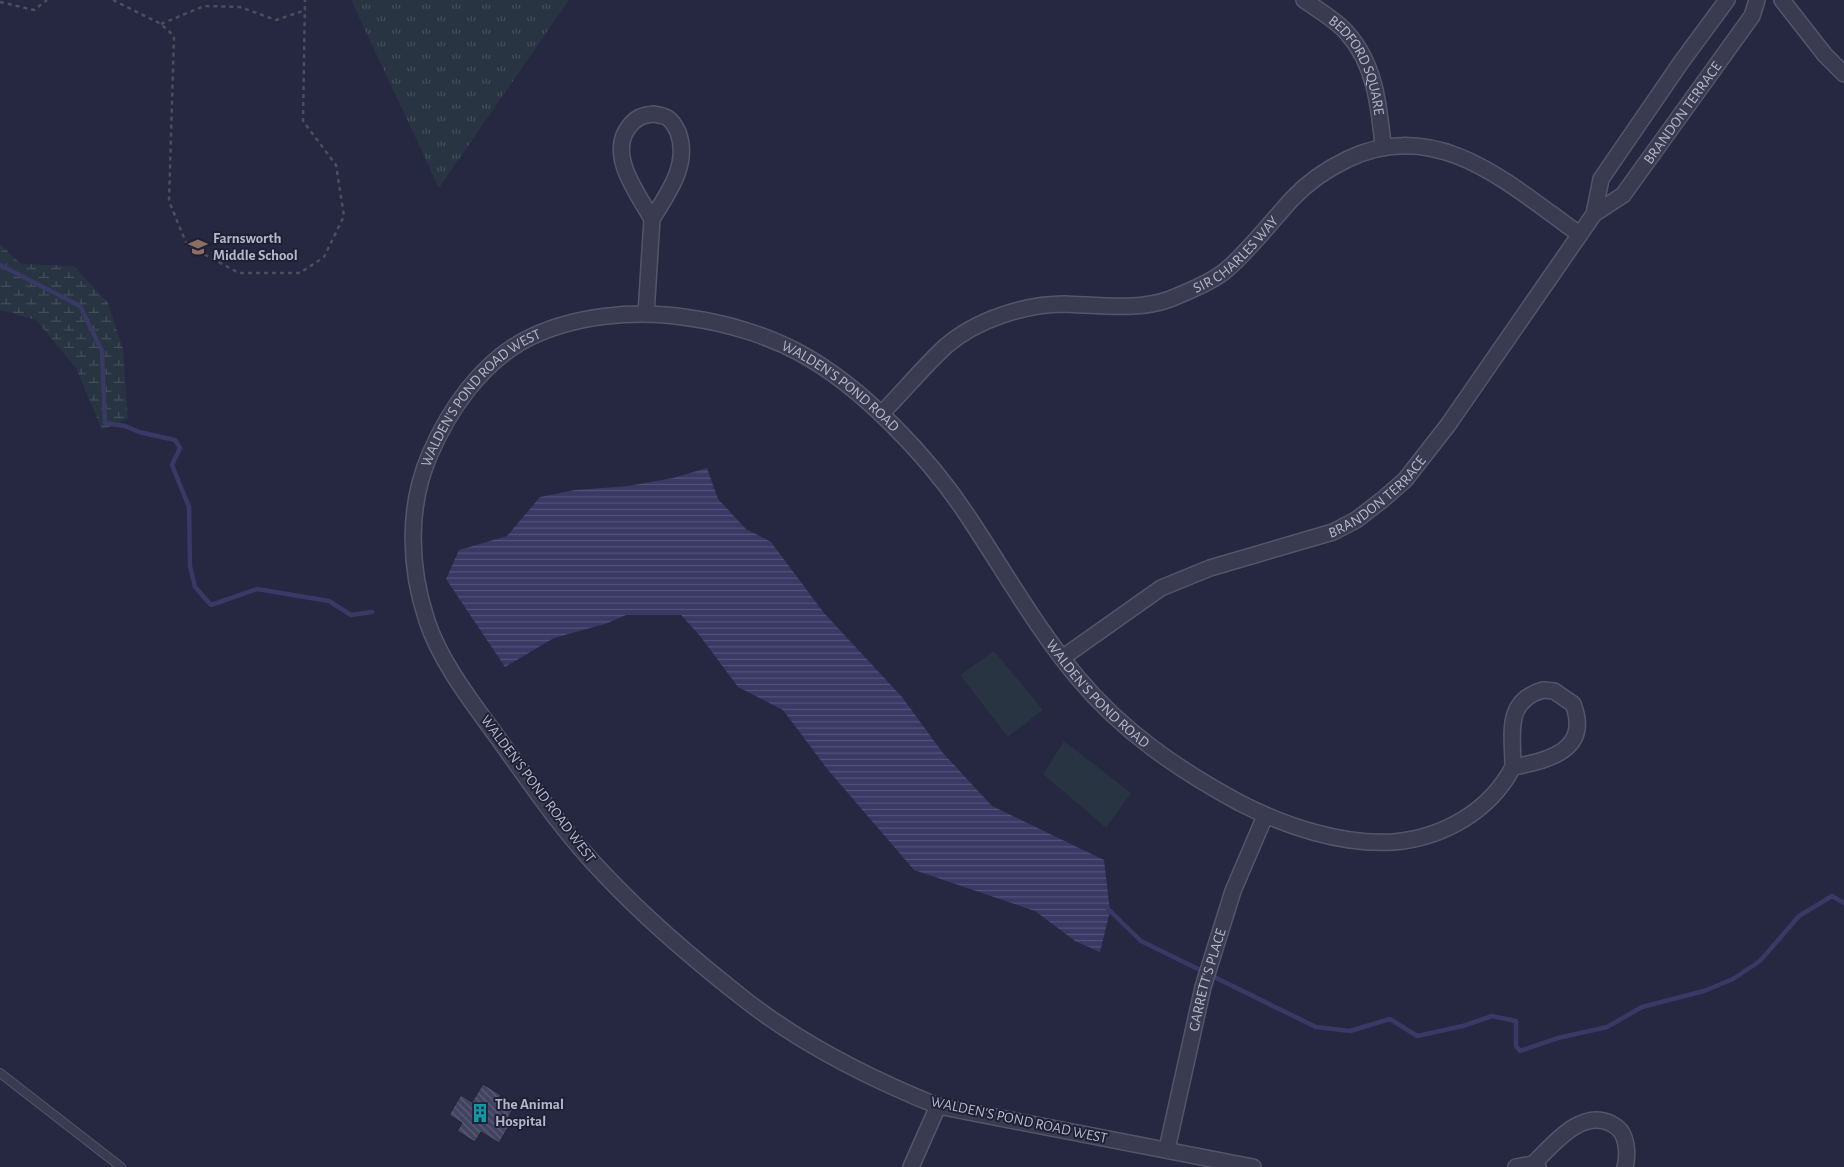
<svg xmlns="http://www.w3.org/2000/svg" width="1844" height="1167" font-family="'Alegreya Sans',sans-serif">
  <style>
    .wetland { fill: url(#wetland-marsh) }
    .park { fill: url(#park-tufts) }
    .pitch { fill: #283441 }
    .water { fill: url(#water-rules) }
    .lines { fill: none; stroke-linecap: round; stroke-linejoin: round }
    .stream { stroke: #383964; stroke-width: 4.5 }
    .building { fill: url(#building-back-hatch); stroke: #212137 }
    .lane-casing { stroke: #55556a; stroke-width: 10 }
    .street-casing { stroke: #55556a; stroke-width: 18 }
    .path { stroke: #46515d; stroke-width: 2.5; stroke-dasharray: 4 4; stroke-linecap: butt }
    .lane { stroke: #3a3a50; stroke-width: 8 }
    .street { stroke: #3a3a50; stroke-width: 15 }
    .labels { text-anchor: middle; dominant-baseline: central; stroke-width: 4; stroke-linejoin: round; paint-order: stroke }
    .street-label { font-size: 15px; fill: #b6b6ca; stroke: #1f1f35 }
    .poi-label { font-size: 15px; font-weight: bold; fill: #b6b6ca; stroke: #1f1f35; text-anchor: start }
  </style>
  <defs>
    <pattern id="wetland-marsh" width="20" height="14" patternUnits="userSpaceOnUse" patternTransform="scale(1.25)"><rect width="20" height="14" fill="#283441"/><path d="M1 5h8M5 5V1M11 12h8M15 12V8" fill="none" stroke="#454f5b"/></pattern>
    <pattern id="park-tufts" width="24" height="20" patternUnits="userSpaceOnUse" patternTransform="scale(1.25)"><rect width="24" height="20" fill="#283441"/><path d="M3 7l-1-3M5 7V3M7 7l1-3M15 17l-1-3M17 17v-4M19 17l1-3" fill="none" stroke="#454f5b"/></pattern>
    <pattern id="water-rules" width="6" height="5" patternUnits="userSpaceOnUse" patternTransform="scale(1.25)"><rect width="6" height="5" fill="#383964"/><path d="M0 2.5h6" fill="none" stroke="#535379"/></pattern>
    <pattern id="building-back-hatch" width="6" height="6" patternUnits="userSpaceOnUse" patternTransform="scale(1.25)"><rect width="6" height="6" fill="#424360"/><path d="M-1 5l2 2M0 0l6 6M5-1l2 2" fill="none" stroke="#5b5c75"/></pattern>
  </defs>
  <rect width="100%" height="100%" fill="#262740"/>
  <path class="wetland" d="M 0,244 L 21,264 L 74,266 L 108,303 L 123,349 L 128,419 L 102,430 L 76,368 L 36,320 L 0,310 Z"/>
  <path class="park" d="M 351,0 L 569,0 L 439,188 Z"/>
  <path class="pitch" d="M 994,651 L 1043,710 L 1008,737 L 960,675 Z
    M 1064,741 L 1131,793 L 1106,828 L 1043,774 Z"/>
  <path class="water" d="M 707,468 L 718,499 L 746,529 L 771,542 L 824,613 L 902,697 L 943,753 L 992,806 L 1104,860 L 1110,911 L 1100,952 L 1075,941 L 1035,911 L 914,870 L 828,770 L 783,710 L 738,687 L 700,636 L 681,615 L 626,615 L 605,624 L 554,638 L 505,667 L 446,579 L 459,550 L 507,536 L 540,497 L 575,490 L 628,486 L 673,478 Z"/>
  <g class="lines">
    <path class="stream" d="M 0,265 L 80,306 L 102,351 L 105,423 L 125,426 L 139,432 L 175,440 L 180,448 L 172,465 L 189,507 L 190,566 L 195,587 L 211,605 L 257,589 L 329,601 L 351,615 L 372,612
      M 1107,908 L 1141,941 L 1316,1027 L 1350,1031 L 1390,1019 L 1417,1036 L 1463,1026 L 1492,1016 L 1516,1021 L 1516,1046 L 1520,1051 L 1558,1038 L 1607,1027 L 1642,1007 L 1704,991 L 1733,979 L 1760,961 L 1799,916 L 1832,896 L 1844,903"/>
  </g>
  <path class="building" d="M 483,1084 L 501,1095 L 498,1100 L 513,1109 L 505,1123 L 509,1126 L 499,1143 L 481,1132 L 475,1142 L 457,1131 L 462,1123 L 449,1115 L 461,1095 L 472,1102 Z"/>
  <g class="lines">
    <g class="lane-casing">
      <path id="lane" d="M 0,1073 L 121,1167"/>
    </g>
    <g class="street-casing">
      <g id="street">
        <path id="s1" d="M 1304,0 C 1318,10 1336,20 1347,33 C 1375,64 1379,106 1383,145"/>
        <path d="M 1782,0 L 1825,55 L 1844,74"/>
        <path d="M 654,114 C 659,115 666,116 669,119 C 673,122 676,128 678,132 C 690,164 668,193 652,219 C 638,194 608,156 628,128 C 635,118 642,115 654,114 Z"/>
        <path d="M 1594,214 L 1601,179 L 1682,61 L 1727,0"/>
        <path d="M 646,314 L 652,219"/>
        <path id="s2" d="M 881,414 C 903,392 923,367 946,346 C 976,320 1025,304 1064,304 C 1097,305 1139,311 1170,299 C 1185,293 1213,281 1225,271 C 1247,253 1272,221 1292,199 C 1308,182 1327,169 1348,159 C 1438,116 1510,185 1579,234"/>
        <path id="s3" d="M 1062,658 L 1161,588 L 1210,568 L 1333,532 L 1356,520 L 1382,500 L 1405,480 L 1448,425 L 1594,214 L 1623,195 L 1752,16 L 1757,0"/>
        <path d="M 1543,690 L 1554,691 L 1573,704 C 1591,750 1548,761 1513,767 C 1513,734 1504,701 1543,690 Z"/>
        <path id="s4" d="M 1167,1149 L 1203,987 L 1233,891 L 1265,816"/>
        <path d="M 911,1167 L 938,1106"/>
        <path id="s5" d="M 1253,1167 L 938,1106 C 871,1079 805,1046 748,1002 C 698,963 647,920 603,873 C 563,832 531,784 498,738 C 472,702 441,663 427,621 C 409,567 407,507 430,454 C 449,410 480,365 523,341 C 571,315 636,309 690,318 C 726,323 766,335 798,352 C 862,386 930,458 969,518 C 1005,572 1036,628 1078,678 C 1123,732 1179,770 1240,803 C 1285,826 1341,845 1393,842 C 1443,838 1490,811 1513,767"/>
        <path d="M 1516,1167 L 1533,1164"/>
        <path d="M 1538,1167 L 1533,1164 C 1552,1146 1580,1109 1610,1123 C 1614,1125 1619,1128 1622,1133 C 1627,1142 1628,1157 1625,1167"/>
      </g>
    </g>
    <path class="path" d="M 113,0 L 161,24 L 174,36 L 169,201 L 187,245 L 239,273 L 300,273 L 324,257 L 344,216 L 336,165 L 303,121 L 305,0
      M 0,2 L 34,10 L 47,0
      M 161,24 L 204,6 L 240,7 L 276,20 L 306,10"/>
    <use href="#lane" class="lane"/>
    <use href="#street" class="street"/>
  </g>
  <defs>
    <g id="school-bare" transform="scale(1.5)"><path d="M0-5L7-2L0 1L-7-2ZM-4 1L0 2.5L4 1V4Q0 6-4 4Z" fill="#8d6e63" stroke="#1f1f35" stroke-width="2.5" paint-order="stroke"/></g>
    <g id="building-bare" transform="scale(1.5)"><path d="M-4-6H4V6H1V3H-1V6H-4ZM-2.5-4.3h1.7v1.8h-1.7ZM.8-4.3h1.7v1.8H.8ZM-2.5-1h1.7V.8h-1.7ZM.8-1h1.7V.8H.8Z" fill="#0f9aa8" stroke="#1f1f35" stroke-width="2.5" paint-order="stroke"/></g>
  </defs>
  <g fill-rule="evenodd">
    <use href="#school-bare" x="198" y="247"/>
    <use href="#building-bare" x="480" y="1113"/>
  </g>
  <g class="labels">
    <g class="street-label">
      <text stroke="none"><textPath href="#s1" startOffset="88">BEDFORD SQUARE</textPath></text>
      <text stroke="none"><textPath href="#s3" startOffset="854">BRANDON TERRACE</textPath></text>
      <text stroke="none"><textPath href="#s2" startOffset="409">SIR CHARLES WAY</textPath></text>
      <text stroke="none"><textPath href="#s5" startOffset="1700">WALDEN'S POND ROAD</textPath></text>
      <text stroke="none"><textPath href="#s5" startOffset="1289">WALDEN'S POND ROAD WEST</textPath></text>
      <text stroke="none"><textPath href="#s3" startOffset="359">BRANDON TERRACE</textPath></text>
      <text stroke="none"><textPath href="#s5" startOffset="2105">WALDEN'S POND ROAD</textPath></text>
      <text transform="translate(538 789) rotate(53)">WALDEN'S POND ROAD WEST</text>
      <text stroke="none"><textPath href="#s4" startOffset="174">GARRETT'S PLACE</textPath></text>
      <text transform="translate(1019 1120) rotate(12)">WALDEN'S POND ROAD WEST</text>
    </g>
    <g class="poi-label">
      <text x="213" y="238">Farnsworth<tspan x="213" dy="17">Middle School</tspan></text>
      <text x="495" y="1104">The Animal<tspan x="495" dy="17">Hospital</tspan></text>
    </g>
  </g>
</svg>
